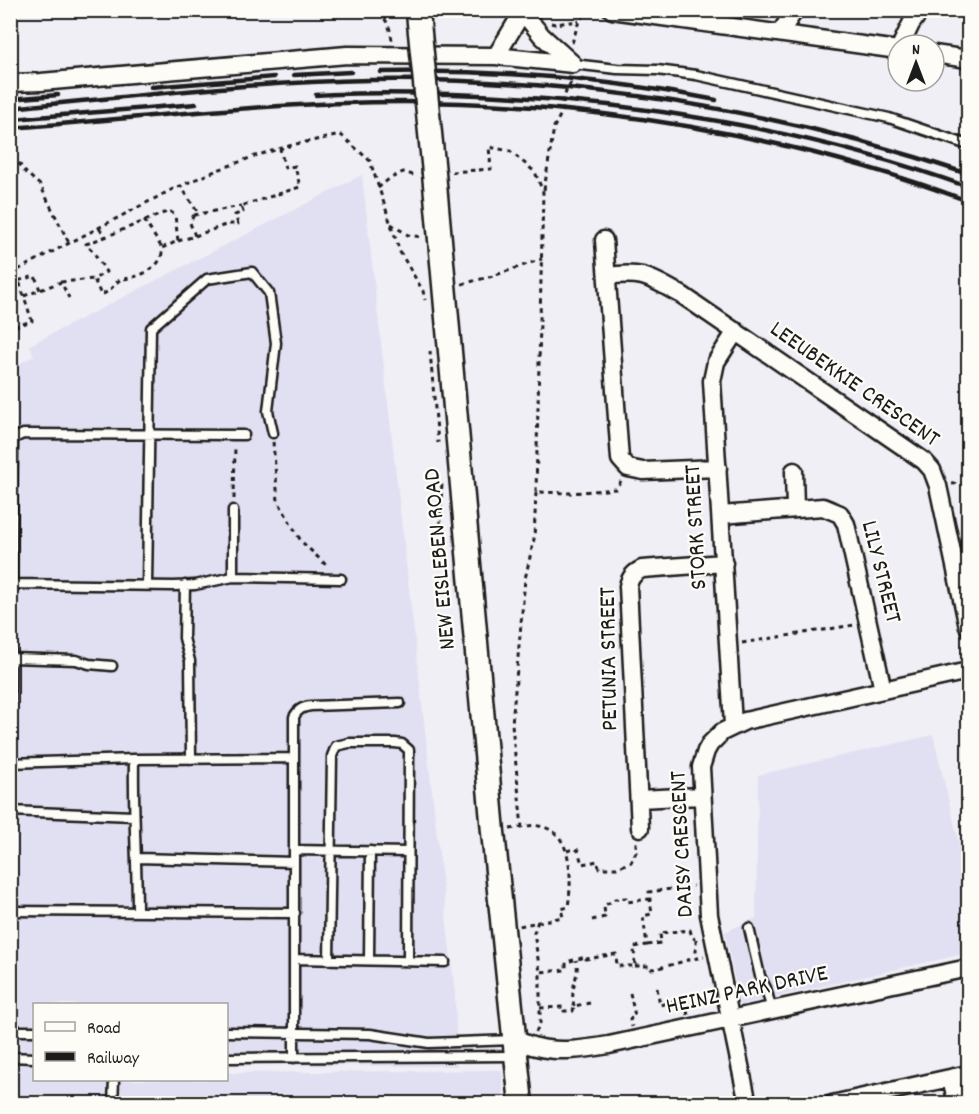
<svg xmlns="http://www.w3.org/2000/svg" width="979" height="1114" font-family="Dekko,sans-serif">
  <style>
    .built { fill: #e1dff2 }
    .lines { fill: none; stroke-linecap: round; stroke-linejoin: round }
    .service-casing { stroke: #1c1c1c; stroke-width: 13 }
    .minor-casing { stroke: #1c1c1c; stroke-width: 21 }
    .secondary-casing { stroke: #1c1c1c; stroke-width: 27 }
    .path { stroke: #1c1c1c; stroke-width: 3; stroke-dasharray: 4.5 4.5; stroke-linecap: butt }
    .service { stroke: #fdfcf7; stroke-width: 8 }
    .minor { stroke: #fdfcf7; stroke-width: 16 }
    .secondary { stroke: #fdfcf7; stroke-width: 22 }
    .rail { stroke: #1c1c1c; stroke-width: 4.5 }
    .secondary-bridge-casing { stroke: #1c1c1c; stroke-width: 27; stroke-linecap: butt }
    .secondary-bridge { stroke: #fdfcf7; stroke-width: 22 }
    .labels { text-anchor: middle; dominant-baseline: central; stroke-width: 4.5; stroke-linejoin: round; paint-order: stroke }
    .street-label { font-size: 24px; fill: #1c1c1c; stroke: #fdfcf7 }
  </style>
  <rect width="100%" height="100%" fill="#f0eff5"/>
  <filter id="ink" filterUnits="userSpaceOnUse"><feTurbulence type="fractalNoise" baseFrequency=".0167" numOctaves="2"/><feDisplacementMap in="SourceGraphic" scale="12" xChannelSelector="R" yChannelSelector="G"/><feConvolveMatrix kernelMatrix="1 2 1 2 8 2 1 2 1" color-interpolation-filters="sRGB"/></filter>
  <g filter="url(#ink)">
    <path class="built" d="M 362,175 L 455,994 L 457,1066 L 227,1065 L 226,1004 L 34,1004 L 34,1080 L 226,1080 L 227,1073 L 502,1070 L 504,1103 L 128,1104 L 127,1095 L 126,1103 L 11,1104 L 11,368 L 34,356 L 30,345 Z
      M 933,735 L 968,881 L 968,953 L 740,1005 L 725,932 L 756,918 L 758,775 Z"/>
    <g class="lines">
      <g class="service-casing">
        <path id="service" d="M 573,64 L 617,69 L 657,70 L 696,75 L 889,118 L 968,145
          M 233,510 L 233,577
          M 11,584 L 174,586 L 195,585 L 233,577 L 341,579
          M 147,585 L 151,328 L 207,279 L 252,272 L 269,293 L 276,343 L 268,411 L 273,433
          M 185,585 L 184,638 L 190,661 L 191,759
          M 11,658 L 76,660 L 89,664 L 112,666
          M 10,735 L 13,439 L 23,434 L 244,435
          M 134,759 C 133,811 137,861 137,912
          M 10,763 L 134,759 L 293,758
          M 10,811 L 133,816
          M 294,850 L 408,852
          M 137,858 L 294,862
          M 10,911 L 295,913
          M 749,928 L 760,976 L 766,988 L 772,1011
          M 295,959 L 445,962
          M 329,960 L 332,756 L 336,746 L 349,743 L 395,743 L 402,744 L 409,750 L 408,961
          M 369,960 L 370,851
          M 10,1031 L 34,1031
          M 226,1032 L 370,1034 L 429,1043 L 514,1040
          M 10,1057 L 34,1058
          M 226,1058 L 515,1056
          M 294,1058 L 294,717 C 298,709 303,707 311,706 L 400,703
          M 113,1104 L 114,1080"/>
      </g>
      <g class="minor-casing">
        <path id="minor" d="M 521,10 L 542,36 L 573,64
          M 612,10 L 898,50
          M 780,33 L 795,10
          M 901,45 L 911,24 L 921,10
          M 934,54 L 968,59
          M 496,56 L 522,13
          M 10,83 L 41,82 L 347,55 L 496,56 L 573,64
          M 604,240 L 620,459 L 628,468 L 643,471 L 718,468
          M 607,276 C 645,271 650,278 682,295 L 924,461 L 932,470 L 938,486 L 968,627
          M 794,471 L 795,509
          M 721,515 L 823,507 L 840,514 L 846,524 L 883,690
          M 733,725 L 712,381 L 716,362 L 736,331
          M 639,799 L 701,796
          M 640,828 L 628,586 C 630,577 634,573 642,569 L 724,563
          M 514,1040 C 522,1041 529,1046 537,1047 C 559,1053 586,1049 609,1045 L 968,968
          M 951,1078 L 957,1104
          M 748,1104 L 709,915 L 701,767 L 706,751 L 710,744 L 722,732 L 745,721 L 968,671
          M 832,1104 L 968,1074"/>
      </g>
      <g class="secondary-casing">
        <path id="secondary" d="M 434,173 L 493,832 L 521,1104"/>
      </g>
      <path class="path" d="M 369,10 C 386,16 389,22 392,40
        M 551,23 L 555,24 L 579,21
        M 572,43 L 579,21 L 588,10
        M 10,147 L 23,170 L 40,185 L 69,243
        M 452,172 L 491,169 L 489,147 L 510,151 L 535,172 L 543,192 L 536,492 L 571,493 L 616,489 L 621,481
        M 378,188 L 389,179 L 403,172 L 416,176
        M 544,190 L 554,127 L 563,110 L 563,100 L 567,89 L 573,79
        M 194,215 L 241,206
        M 144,220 L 162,248
        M 391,224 L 408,235 L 423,237
        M 99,228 L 105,237 L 169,211 L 175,215 L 178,241 L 162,248 C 164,265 145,275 129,278 C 123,280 126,277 120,280 C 113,284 113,290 101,295 L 94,279 L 106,272 C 105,270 94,253 93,251 C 91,249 88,247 86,244 L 105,237
        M 195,236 L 228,224 L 238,224 L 235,215 L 243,212 L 241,206 L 300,187 L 295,166 L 285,168 L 280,149
        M 178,241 L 195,236 L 190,223 L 196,210 L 181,186
        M 10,274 L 171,190 L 215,171 L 258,155 L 296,144 L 341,135 L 370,161 L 400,252 L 423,291 L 425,300
        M 61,282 L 94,279
        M 10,283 L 35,276 L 40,290
        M 462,284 L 493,276 L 542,259
        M 24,296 L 61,282 L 69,298
        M 10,320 L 13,319 L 16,326 L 32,321 L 19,281
        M 430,351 L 438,443
        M 273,442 L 278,501 L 301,541 L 328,567
        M 952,484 L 968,482
        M 234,499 L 235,445
        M 440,525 L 442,482
        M 742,643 L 854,625
        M 522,828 L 512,724 L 525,579 L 534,539 L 536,492
        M 510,829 C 519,828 530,824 539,826 C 574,831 572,881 568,907 L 561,909 L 563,917 L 519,926
        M 567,851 L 573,849 L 578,850 L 582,864 L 598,861 L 599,868 L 617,868 L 631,862 L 636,852 L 636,842
        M 592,920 L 605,917 L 604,906 L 615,899 L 626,898 L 627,902 L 649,899
        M 538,921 L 534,933 L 540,972 L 566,970 L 566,962 L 586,957 L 586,959 L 616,954 L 617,966 L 635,966 L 634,947 L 647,945 L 643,916 L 652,914 L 649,892 L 693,886
        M 696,939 L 696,958
        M 647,945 L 661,943 L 660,933 L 690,930 L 692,937 L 695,939
        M 635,966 L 650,966 L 651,969 C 669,967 686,959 704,957
        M 657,988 L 660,1005 L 684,999 L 688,1015
        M 630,993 L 635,1016 L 630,1019 L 632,1027
        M 574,1006 C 569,986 581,975 576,960
        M 540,1008 L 564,1007 L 564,1011 L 573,1011 L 574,1006 L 590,1003
        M 536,1032 L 540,1023 L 540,972"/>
      <use href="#service" class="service"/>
      <use href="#minor" class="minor"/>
      <use href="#secondary" class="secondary"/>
      <path class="rail" d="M 381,72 C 493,69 606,79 716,100
        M 294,75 L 351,72
        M 151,87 L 274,77
        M 316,95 C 361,92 406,93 452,94 C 625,99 805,128 968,187
        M 10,99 L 58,95
        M 10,108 C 130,97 250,82 370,80 C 573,77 776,109 968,174
        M 13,119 L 196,104
        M 10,128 C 141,118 273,102 404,102 C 593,102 792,135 968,201"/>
      <g class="secondary-bridge-casing">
        <path id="secondary-bridge" d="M 418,13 L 434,173"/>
      </g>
      <use href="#secondary-bridge" class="secondary-bridge"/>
    </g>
  </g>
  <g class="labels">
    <g class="street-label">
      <text transform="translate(854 385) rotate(35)">LEEUBEKKIE CRESCENT</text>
      <text transform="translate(697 527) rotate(-93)">STORK STREET</text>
      <text transform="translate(441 559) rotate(-95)">NEW EISLEBEN ROAD</text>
      <text transform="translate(880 572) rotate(76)">LILY STREET</text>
      <text transform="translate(610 659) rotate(-91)">PETUNIA STREET</text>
      <text transform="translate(683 844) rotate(-93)">DAISY CRESCENT</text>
      <text transform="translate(747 991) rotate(-12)">HEINZ PARK DRIVE</text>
    </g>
  </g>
  <rect width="979" height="1114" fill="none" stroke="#fdfcf7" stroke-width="36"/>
  <rect x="18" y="18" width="943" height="1078" fill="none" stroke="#1c1c1c" stroke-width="2" filter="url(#ink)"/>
  <rect x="33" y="1003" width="195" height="78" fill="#fdfcf7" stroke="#a3a29f" stroke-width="1.5"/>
  <rect x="45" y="1022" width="30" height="9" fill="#fdfcf7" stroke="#a3a29f" stroke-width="1.5"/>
  <text x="87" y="1033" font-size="18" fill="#1c1c1c">Road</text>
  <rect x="45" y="1052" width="30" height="9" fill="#1c1c1c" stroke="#a3a29f" stroke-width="1.5"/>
  <text x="87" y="1063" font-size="18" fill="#1c1c1c">Railway</text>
  <g transform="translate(916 63)"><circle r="28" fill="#fdfcf7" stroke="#a3a29f" stroke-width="1.5"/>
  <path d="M0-4.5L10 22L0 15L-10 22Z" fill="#1c1c1c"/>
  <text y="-9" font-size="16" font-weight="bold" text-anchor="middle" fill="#1c1c1c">N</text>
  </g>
</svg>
